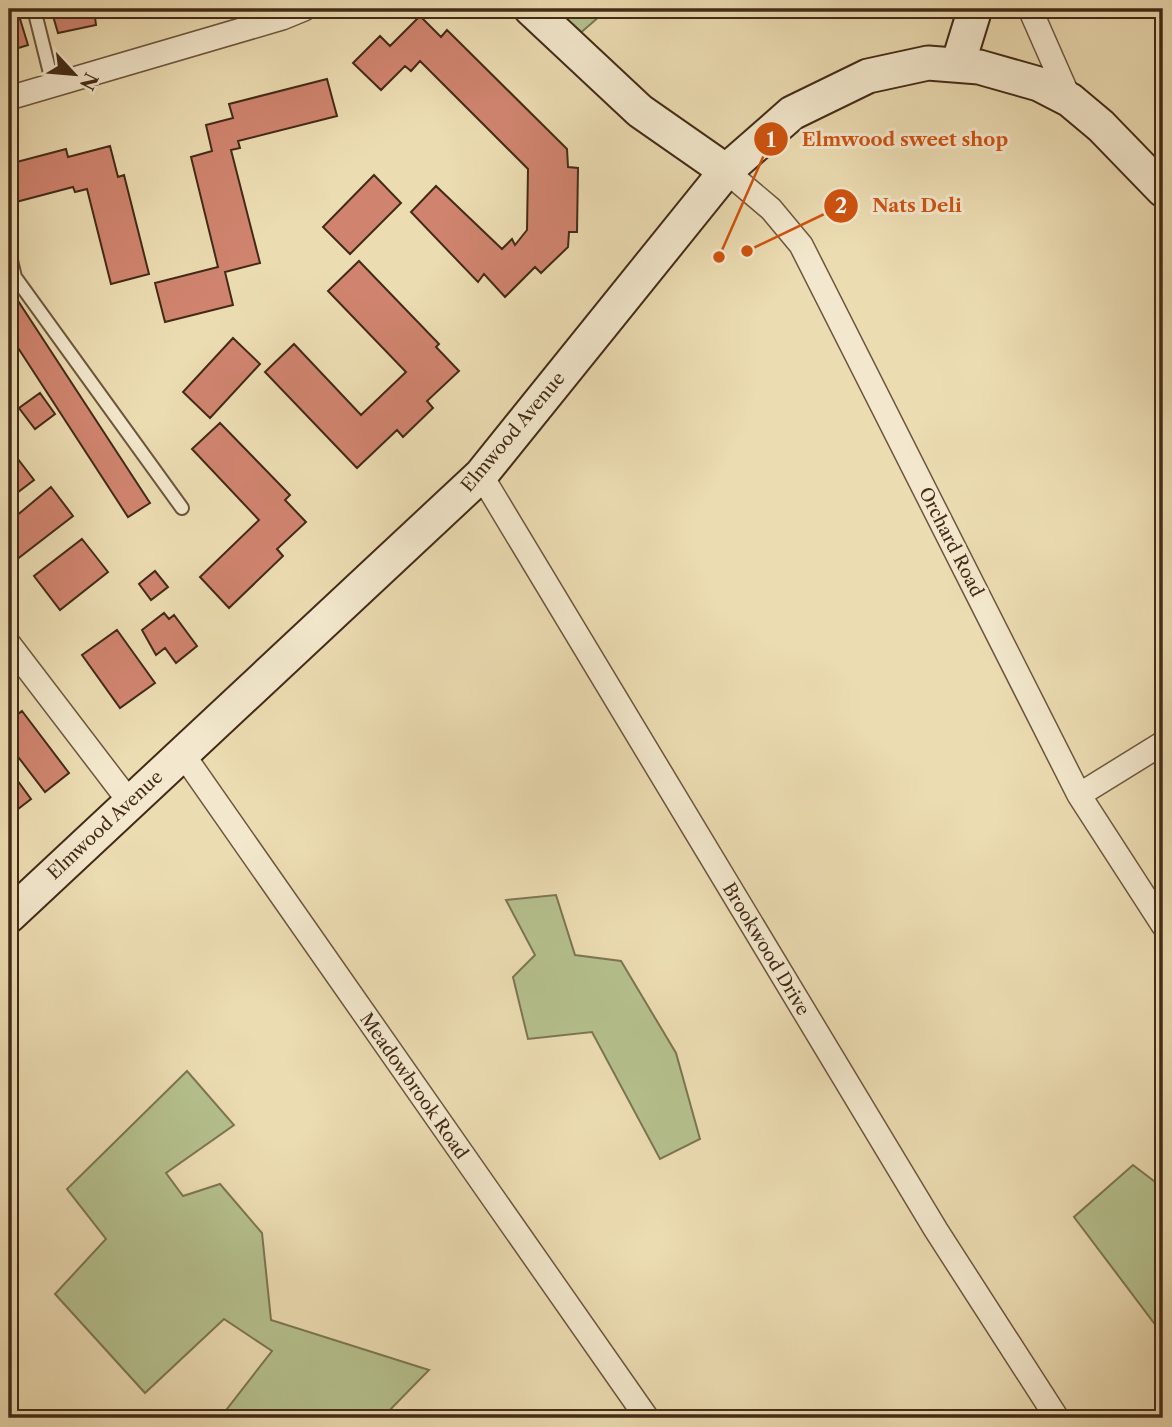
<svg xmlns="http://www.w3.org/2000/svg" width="1172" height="1427" font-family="'Libre Caslon Text',serif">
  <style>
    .green { fill: #b5c18e; stroke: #7c7652; stroke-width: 2 }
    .building { fill: #d0846f; stroke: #432a17; stroke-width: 2 }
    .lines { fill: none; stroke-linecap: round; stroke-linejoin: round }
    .lane-casing { stroke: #6d563e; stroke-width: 16 }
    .street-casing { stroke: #6d563e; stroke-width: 26 }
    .secondary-casing { stroke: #432a17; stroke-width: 37 }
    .lane { stroke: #f3e8cd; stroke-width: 12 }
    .street { stroke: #f3e8cd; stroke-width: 23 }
    .secondary { stroke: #f3e8cd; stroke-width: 33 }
    .labels { text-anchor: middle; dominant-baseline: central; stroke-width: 6; stroke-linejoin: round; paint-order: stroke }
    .street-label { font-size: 18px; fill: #432a17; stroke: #f3e8cd }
    .leader { fill: none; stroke: #cf520e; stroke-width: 2.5 }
    .callout-dot { fill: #cf520e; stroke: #f3e8cd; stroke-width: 2.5 }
    .mark-label { font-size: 21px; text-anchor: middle; font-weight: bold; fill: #fff }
    .callout-label { font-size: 19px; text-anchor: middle; font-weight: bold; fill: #cf520e; stroke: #f3e8cd; stroke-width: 6; stroke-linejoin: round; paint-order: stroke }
  </style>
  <rect width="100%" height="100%" fill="#ecdcb2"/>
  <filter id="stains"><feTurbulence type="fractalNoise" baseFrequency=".00286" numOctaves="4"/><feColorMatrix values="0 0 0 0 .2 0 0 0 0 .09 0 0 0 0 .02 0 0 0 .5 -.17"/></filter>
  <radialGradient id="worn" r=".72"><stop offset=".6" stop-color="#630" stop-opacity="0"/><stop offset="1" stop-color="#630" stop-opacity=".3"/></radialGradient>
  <path class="green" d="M 523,9 L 608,9 L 562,49 Z
    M 556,895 L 575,955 L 621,961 L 676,1053 L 700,1139 L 660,1159 L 592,1032 L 528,1039 L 513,977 L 535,955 L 506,900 Z
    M 187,1071 L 234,1125 L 166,1173 L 183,1196 L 220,1184 L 262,1233 L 271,1320 L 429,1370 L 382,1418 L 220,1418 L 272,1351 L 224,1319 L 145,1393 L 55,1294 L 106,1239 L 67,1189 Z
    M 1133,1165 L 1163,1188 L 1163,1335 L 1074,1217 Z"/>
  <path class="building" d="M 9,9 L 17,9 L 28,45 L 9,51 Z
    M 51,9 L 126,9 L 95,17 L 96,25 L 58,33 Z
    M 420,16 L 441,37 L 447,30 L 567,149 L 568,167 L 578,168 L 577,232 L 569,232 L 568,247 L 541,273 L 535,267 L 505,297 L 484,274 L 478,282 L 411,212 L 436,186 L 502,249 L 512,239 L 515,245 L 527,230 L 528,169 L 420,61 L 411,71 L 405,66 L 381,90 L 353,63 L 380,36 L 390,46 Z
    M 327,79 L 337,116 L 238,141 L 240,148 L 231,150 L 260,263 L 225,272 L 233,305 L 165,322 L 155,283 L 218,267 L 191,157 L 212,151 L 206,125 L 233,118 L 229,104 Z
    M 110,146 L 118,177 L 124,175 L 149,274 L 111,284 L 87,189 L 75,192 L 73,187 L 16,202 L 9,173 L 9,164 L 66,149 L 68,157 Z
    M 374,175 L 401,203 L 350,254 L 323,227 Z
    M 359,261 L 439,344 L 436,347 L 459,371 L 427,401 L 433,408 L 403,437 L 397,430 L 357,468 L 265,372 L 294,344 L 361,415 L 406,372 L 328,291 Z
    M 9,287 L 150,503 L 128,517 L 9,334 Z
    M 233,338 L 260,364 L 210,418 L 183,392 Z
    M 40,393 L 55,414 L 35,429 L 19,408 Z
    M 220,423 L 290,495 L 285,500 L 306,522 L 277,549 L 283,556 L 229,608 L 200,577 L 259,520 L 192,449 Z
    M 11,450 L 34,480 L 9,499 L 9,452 Z
    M 51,487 L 73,516 L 16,560 L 9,550 L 9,522 Z
    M 82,539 L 108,572 L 60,610 L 34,576 Z
    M 155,571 L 168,587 L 151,600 L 139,584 Z
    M 164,613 L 169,619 L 174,615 L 197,646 L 176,663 L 165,648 L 156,655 L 142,630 Z
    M 117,630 L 155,683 L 120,708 L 82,655 Z
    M 22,711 L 69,773 L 45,792 L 9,745 L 9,721 Z
    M 9,769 L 31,799 L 9,816 Z"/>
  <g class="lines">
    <g class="lane-casing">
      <path id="lane" d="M 34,9 L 53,85
        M 9,252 L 15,277 L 182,508"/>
    </g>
    <g class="street-casing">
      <path id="street" d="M 1030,9 L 1070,100
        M 9,98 L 282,18 L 304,9
        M 726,171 L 771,209 L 801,245 L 1079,795 L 1163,925
        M 481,475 L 936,1230 L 1057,1418
        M 9,644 L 129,801
        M 182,753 L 647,1418
        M 1079,795 L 1163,743"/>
    </g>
    <g class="secondary-casing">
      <path id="secondary" d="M 531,9 L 640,111 L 726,171
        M 958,64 L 975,9
        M 9,916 L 481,475 L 726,171 L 792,113 L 868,76 L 928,63 L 979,67 L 1039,84 L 1070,100 L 1101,126 L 1163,190"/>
    </g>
    <use href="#lane" class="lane"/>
    <use href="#street" class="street"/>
    <use href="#secondary" class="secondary"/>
  </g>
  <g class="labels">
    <g class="street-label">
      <text transform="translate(513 432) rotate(-50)">Elmwood Avenue</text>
      <text transform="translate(951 542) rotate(63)">Orchard Road</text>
      <text transform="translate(105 825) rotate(-43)">Elmwood Avenue</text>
      <text transform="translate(766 949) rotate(59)">Brookwood Drive</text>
      <text transform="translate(414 1086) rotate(55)">Meadowbrook Road</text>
    </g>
  </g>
  <path class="leader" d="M719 257L771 139M747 251L841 206"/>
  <g class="callout-dot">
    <circle cx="719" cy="257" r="7"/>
    <circle cx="747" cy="251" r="7"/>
    <circle cx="771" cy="139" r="18"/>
    <circle cx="841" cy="206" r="18"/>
  </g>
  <g class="mark-label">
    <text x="771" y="147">1</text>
    <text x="841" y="213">2</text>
  </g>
  <g class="callout-label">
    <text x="905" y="146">Elmwood sweet shop</text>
    <text x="917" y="212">Nats Deli</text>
  </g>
  <rect width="1172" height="1427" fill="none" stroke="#ecdcb2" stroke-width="35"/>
  <rect x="10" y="10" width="1151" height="1406" fill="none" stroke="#432a17" stroke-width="3.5"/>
  <rect x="18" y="18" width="1137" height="1392" fill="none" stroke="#432a17" stroke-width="2"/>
  <g transform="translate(74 74) rotate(116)" stroke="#f3e8cd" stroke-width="5" paint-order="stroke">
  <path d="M0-5L12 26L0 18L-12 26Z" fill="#432a17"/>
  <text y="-10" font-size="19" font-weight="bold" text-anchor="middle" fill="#432a17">N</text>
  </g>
  <rect width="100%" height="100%" filter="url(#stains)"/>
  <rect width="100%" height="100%" fill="url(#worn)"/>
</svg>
